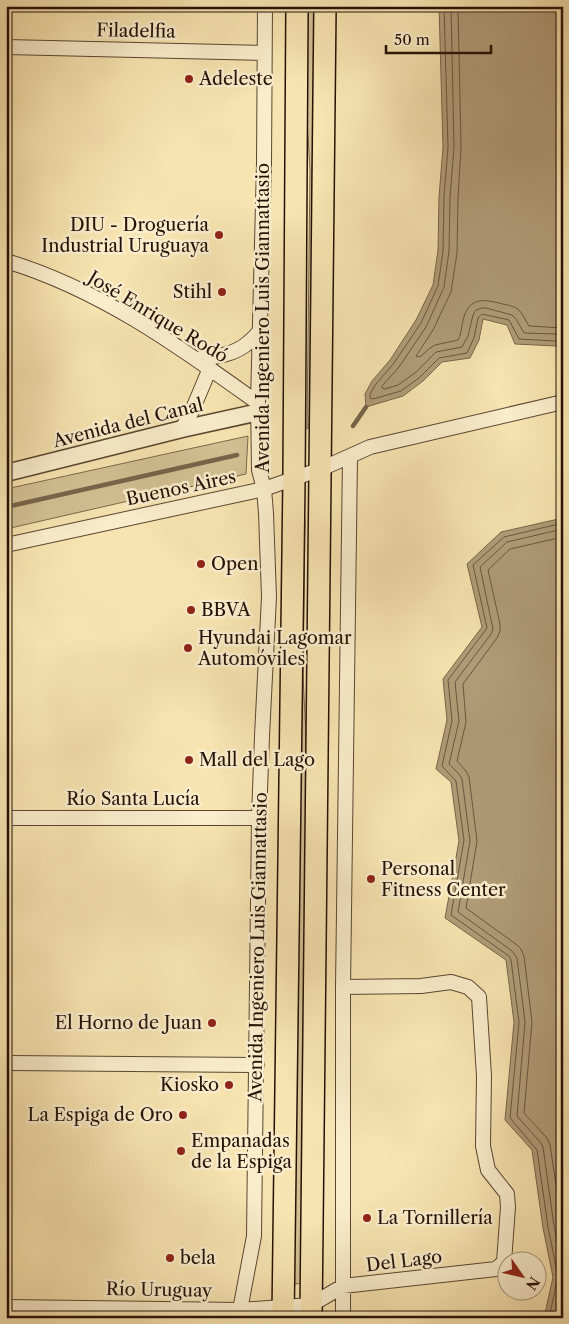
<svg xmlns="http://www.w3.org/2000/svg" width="569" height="1324" font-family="'Libre Caslon Text',serif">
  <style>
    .green { fill: #d3c093; stroke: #7c684d }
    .water { fill: #b09c77; stroke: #78644a }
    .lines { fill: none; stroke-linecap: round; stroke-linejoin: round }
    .shore { stroke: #6a563f; stroke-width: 1 }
    .stream { stroke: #78644a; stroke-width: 4.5 }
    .minor-casing { stroke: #5a4631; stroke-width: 16 }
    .tertiary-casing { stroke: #5a4631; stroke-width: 19 }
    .primary-casing { stroke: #251107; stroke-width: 24 }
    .minor { stroke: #faedcc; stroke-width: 14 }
    .tertiary { stroke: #faedcc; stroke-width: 16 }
    .primary { stroke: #f7e4b0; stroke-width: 21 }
    .poi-dot { fill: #8f2418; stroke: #faedcc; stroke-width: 2 }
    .labels { text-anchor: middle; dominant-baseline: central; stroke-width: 5; stroke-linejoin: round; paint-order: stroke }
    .street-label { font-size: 18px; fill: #251107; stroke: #faedcc }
    .poi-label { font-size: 18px; fill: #251107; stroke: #faedcc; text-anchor: start }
  </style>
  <rect width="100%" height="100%" fill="#f7e4b0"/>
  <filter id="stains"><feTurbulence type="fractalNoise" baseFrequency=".004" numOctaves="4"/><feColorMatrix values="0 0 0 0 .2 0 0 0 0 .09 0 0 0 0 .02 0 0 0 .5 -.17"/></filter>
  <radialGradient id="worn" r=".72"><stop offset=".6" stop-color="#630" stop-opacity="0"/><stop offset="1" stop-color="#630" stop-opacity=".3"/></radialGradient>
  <path class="green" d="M 305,6 L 317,6 L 316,167 L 309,428 L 307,429 L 310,170 L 304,70 Z
    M 248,436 L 246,474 L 6,529 L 6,489 Z
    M 301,519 L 305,519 L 303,675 L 310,819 L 305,1283 L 294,1284 Z"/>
  <path class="water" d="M 439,6 L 563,6 L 563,348 L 556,346 L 515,344 L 507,325 L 483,319 L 479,340 L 470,358 L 442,362 L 423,381 L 403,396 L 366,407 L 365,394 L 372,381 L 390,360 L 416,320 L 433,285 L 438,250 L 439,197 L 443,147 Z
    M 563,518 L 563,1318 L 544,1318 L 553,1277 L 543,1228 L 532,1150 L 505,1120 L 514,1022 L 506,960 L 445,918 L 459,841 L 451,782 L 436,769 L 447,720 L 443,679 L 482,627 L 467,564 L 501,532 Z"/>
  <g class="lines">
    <path class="shore" d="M 444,6 L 448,147 L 444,197 L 443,251 L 438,286 L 421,323 L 394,363 L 376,384 L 370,394 L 370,398 L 373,399 L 401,391 L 419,378 L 439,358 L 467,353 L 474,338 L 478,318 L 482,314 L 509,320 L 519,339 L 556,341 L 563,343
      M 451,6 L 454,147 L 450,198 L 449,251 L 444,287 L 426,327 L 399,367 L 382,386 L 382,388 L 385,389 L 398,385 L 415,373 L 436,352 L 462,347 L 468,336 L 473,315 L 476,310 L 482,308 L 486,308 L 512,315 L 516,319 L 524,333 L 556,334 L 563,336
      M 458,6 L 461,148 L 458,198 L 457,253 L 451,292 L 433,330 L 416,356 L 420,357 L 430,348 L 435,345 L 458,340 C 463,331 461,319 467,310 C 475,296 490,301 503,304 C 508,305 513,306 518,309 C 523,314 525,320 529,326 L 563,328
      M 563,529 L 507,542 L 480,567 L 493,629 L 491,634 L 455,682 L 459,721 L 449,764 L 459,774 L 462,779 L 470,841 L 458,912 L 512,951 L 517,958 L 525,1022 L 517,1116 L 541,1143 L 543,1147 L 554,1226 L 563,1269
      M 563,537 L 510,549 L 488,570 L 500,624 L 500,631 L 497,638 L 463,684 L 466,722 L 457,761 L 466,771 L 469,777 L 477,841 L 466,908 L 517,945 L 521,949 L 524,956 L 532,1022 L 524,1113 L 547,1138 L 550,1145 L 563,1230
      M 549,1318 L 558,1276 L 548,1227 L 537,1150 L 510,1118 L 519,1022 L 511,960 L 509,956 L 451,915 L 464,840 L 456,781 L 442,766 L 452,721 L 448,680 L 487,628 L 473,565 L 504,537 L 563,523"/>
    <path class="stream" d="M 353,426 L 366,407
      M 6,507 L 237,455"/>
    <g class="minor-casing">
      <path id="minor" d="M 6,47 L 264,53
        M 6,261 C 100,289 180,347 258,403
        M 197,359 C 215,357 235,355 249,342 C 253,339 256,335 260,331
        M 182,429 L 192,411 L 210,368
        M 6,545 L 264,489 L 321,469 L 370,447 L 563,402
        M 6,818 L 259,818
        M 6,1063 L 257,1065
        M 6,1307 L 240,1310 L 311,1305 L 343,1286 L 496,1269 L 504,1262 L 508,1207 L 507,1194 L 488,1170 L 483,1146 L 484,1076 L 479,997 L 468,987 L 451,982 L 421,986 L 343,987
        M 240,1318 L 240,1310 L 254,1236 L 259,818 L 262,736 L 269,597 L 266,513 L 264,489 L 259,470 L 258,403 L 264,164 L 265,6
        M 343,1318 L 343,987 L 350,457"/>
    </g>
    <g class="tertiary-casing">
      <path id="tertiary" d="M 6,473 L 182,429 L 259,412"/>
    </g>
    <g class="primary-casing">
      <path id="primary" d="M 283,1318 L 294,479 L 297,6
        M 311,1318 L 325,6"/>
    </g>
    <use href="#minor" class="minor"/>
    <use href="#tertiary" class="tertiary"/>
    <use href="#primary" class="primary"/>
  </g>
  <g class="poi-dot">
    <circle cx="189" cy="79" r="5"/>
    <circle cx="219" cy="235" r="5"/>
    <circle cx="222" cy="292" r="5"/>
    <circle cx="201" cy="564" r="5"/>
    <circle cx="191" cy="610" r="5"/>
    <circle cx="188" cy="648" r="5"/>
    <circle cx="189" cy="760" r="5"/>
    <circle cx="371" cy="879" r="5"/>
    <circle cx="212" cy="1023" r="5"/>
    <circle cx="229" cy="1085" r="5"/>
    <circle cx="183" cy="1115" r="5"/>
    <circle cx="181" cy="1151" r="5"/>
    <circle cx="367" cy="1218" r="5"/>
    <circle cx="170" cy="1258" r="5"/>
  </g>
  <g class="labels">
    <g class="street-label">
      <text transform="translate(136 31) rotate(1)">Filadelfia</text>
      <text transform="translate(158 317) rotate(31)">José Enrique Rodó</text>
      <text transform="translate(263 318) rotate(-90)">Avenida Ingeniero Luis Giannattasio</text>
      <text transform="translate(128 423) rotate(-14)">Avenida del Canal</text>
      <text transform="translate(181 488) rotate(-12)">Buenos Aires</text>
      <text x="133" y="799">Río Santa Lucía</text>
      <text transform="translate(258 947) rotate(-89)">Avenida Ingeniero Luis Giannattasio</text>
      <text transform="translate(404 1261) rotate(-7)">Del Lago</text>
      <text transform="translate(159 1290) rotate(1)">Río Uruguay</text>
    </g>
    <g class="poi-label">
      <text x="199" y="79">Adeleste</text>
      <text x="209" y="225" text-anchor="end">DIU - Droguería<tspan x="209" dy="21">Industrial Uruguaya</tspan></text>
      <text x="212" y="292" text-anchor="end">Stihl</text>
      <text x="211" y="564">Open</text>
      <text x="201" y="610">BBVA</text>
      <text x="198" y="638">Hyundai Lagomar<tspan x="198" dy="21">Automóviles</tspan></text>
      <text x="199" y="760">Mall del Lago</text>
      <text x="381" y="869">Personal<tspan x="381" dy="21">Fitness Center</tspan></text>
      <text x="202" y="1023" text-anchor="end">El Horno de Juan</text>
      <text x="219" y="1085" text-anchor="end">Kiosko</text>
      <text x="173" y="1115" text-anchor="end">La Espiga de Oro</text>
      <text x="191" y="1141">Empanadas<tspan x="191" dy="21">de la Espiga</tspan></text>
      <text x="377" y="1218">La Tornillería</text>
      <text x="180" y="1258">bela</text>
    </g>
  </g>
  <rect width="569" height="1324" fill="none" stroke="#f7e4b0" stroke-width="25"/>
  <rect x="8" y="8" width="554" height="1309" fill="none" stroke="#251107" stroke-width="2.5"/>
  <rect x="12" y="12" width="544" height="1299" fill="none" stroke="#251107"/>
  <g transform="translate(522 1276) rotate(124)"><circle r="24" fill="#faedcc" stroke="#a5957d"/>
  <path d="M0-4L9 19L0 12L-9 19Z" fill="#8f2418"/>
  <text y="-8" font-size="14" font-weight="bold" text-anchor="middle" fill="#251107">N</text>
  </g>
  <path d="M386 45v8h105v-8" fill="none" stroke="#251107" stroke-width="2.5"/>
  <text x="394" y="45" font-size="15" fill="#251107" stroke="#faedcc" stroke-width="4" paint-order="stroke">50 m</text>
  <rect width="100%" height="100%" filter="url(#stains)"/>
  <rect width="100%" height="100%" fill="url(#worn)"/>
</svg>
